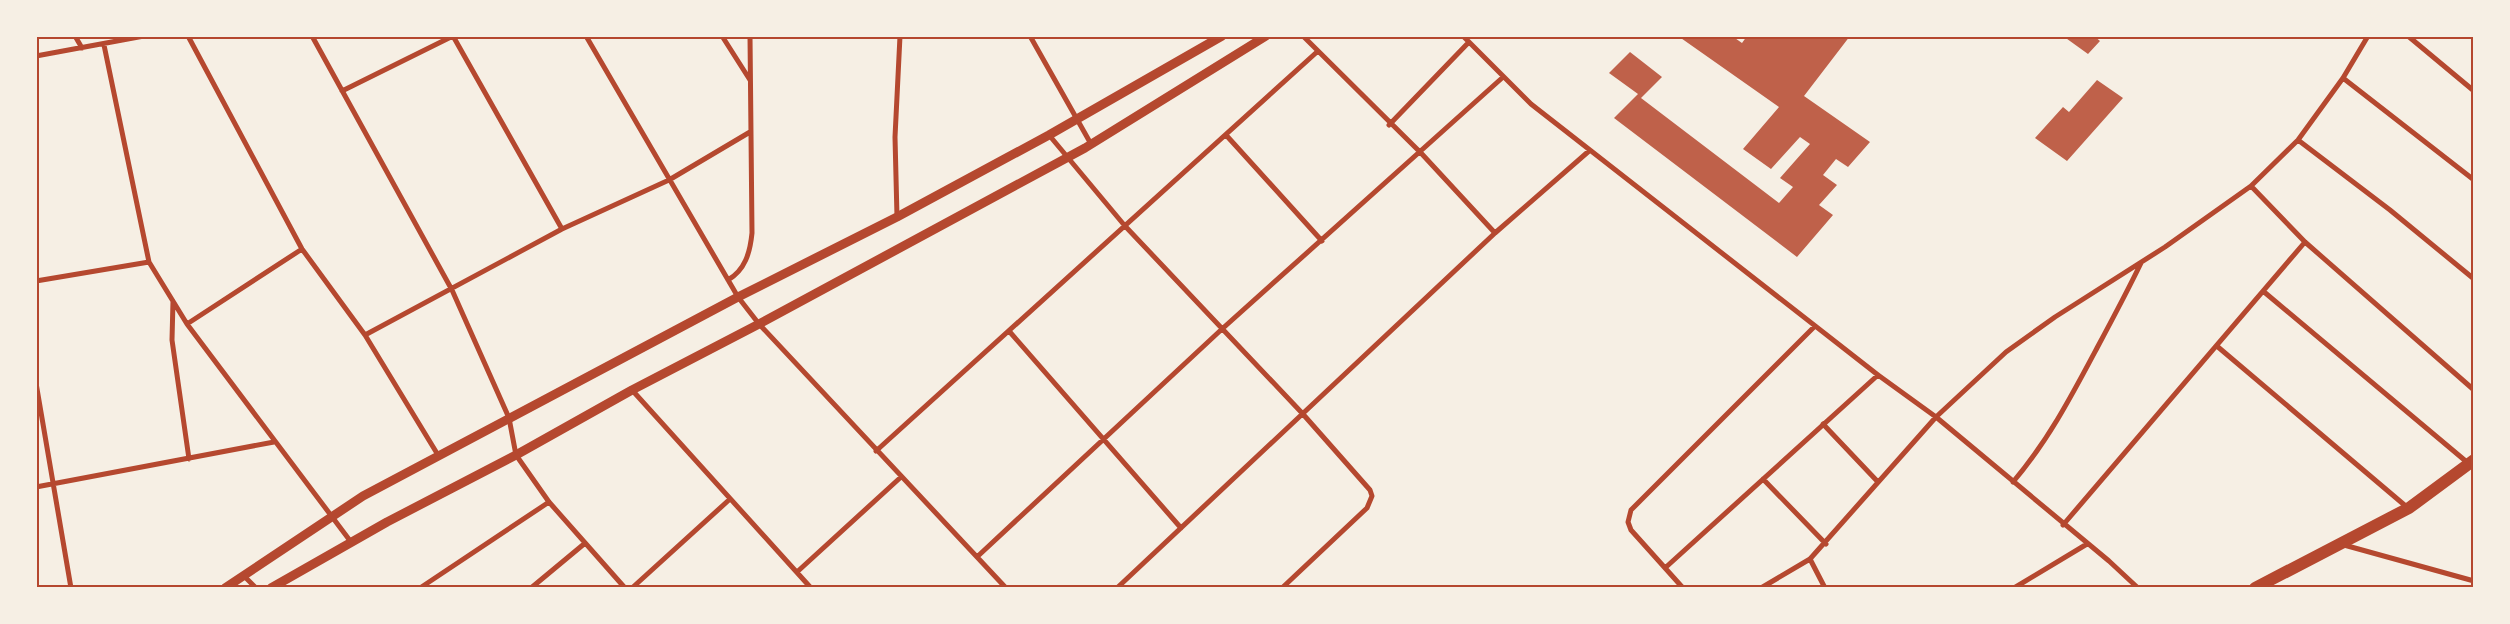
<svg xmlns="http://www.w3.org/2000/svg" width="2510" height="624" font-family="Poppins,sans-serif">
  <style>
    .building { fill: #bf614a }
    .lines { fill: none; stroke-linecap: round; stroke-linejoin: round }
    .minor { stroke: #b5482f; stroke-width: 5 }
    .tertiary { stroke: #b5482f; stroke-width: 9 }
    .primary { stroke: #b5482f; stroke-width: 12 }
    .neatline { fill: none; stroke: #b5482f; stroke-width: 2 }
  </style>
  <rect width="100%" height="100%" fill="#f6efe4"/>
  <path class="building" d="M 1678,36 L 1732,36 L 1742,43 L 1747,36 L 1850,36 L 1804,96 L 1870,142 L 1848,167 L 1836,159 L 1823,175 L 1837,185 L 1819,205 L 1833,215 L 1797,257 L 1614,118 L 1638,94 L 1609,73 L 1630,52 L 1662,77 L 1641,98 L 1779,203 L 1793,187 L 1780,178 L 1810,144 L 1800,137 L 1771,169 L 1743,149 L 1779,107 Z
    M 2063,36 L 2094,36 L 2100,41 L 2088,54 Z
    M 2097,80 L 2123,98 L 2067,161 L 2035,138 L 2063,107 L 2069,112 Z"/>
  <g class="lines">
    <path class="minor" d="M 75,36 L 82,48
      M 188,36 L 302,249 L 365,335 L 438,455
      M 312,36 L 452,290 L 509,418 L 516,455 L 549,502 L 625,588
      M 453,36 L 562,229
      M 586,36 L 738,297 L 759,324 L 1006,588
      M 722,36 L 750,80
      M 1030,36 L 1091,144
      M 1303,36 L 1421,153 L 1495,233
      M 1463,36 L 1531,104 L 1878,375 L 1936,417 L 2109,561 L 2138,588
      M 2408,36 L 2474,91
      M 104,45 L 149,262 L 187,324 L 351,542
      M 36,56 L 144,36
      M 2343,78 L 2474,180
      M 342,91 L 453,36
      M 1389,125 L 1469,42
      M 1049,135 L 1125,226 L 1302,413 L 1370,490 L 1372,496 L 1367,508 L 1282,588
      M 1226,135 L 1322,241
      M 2298,140 L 2390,210 L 2474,279
      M 2251,186 L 2305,242 L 2474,390
      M 897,217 L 895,137 L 900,36
      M 728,280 C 745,270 750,253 752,233 L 750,36
      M 36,281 L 149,262
      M 2263,291 L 2468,463
      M 173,301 L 172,340 L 189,459
      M 187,324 L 302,249
      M 1009,331 L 1181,528
      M 365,335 L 562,229 L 669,180 L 750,132
      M 2218,347 L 2408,508
      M 36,383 L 71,588
      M 632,390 L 811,588
      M 1823,424 L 1878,482
      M 876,451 L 1318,51
      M 1763,479 L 1826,544
      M 2013,482 C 2048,441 2072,395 2097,348 C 2112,320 2127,292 2141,263
      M 36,487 L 274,442
      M 2063,525 L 2305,242
      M 2344,545 L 2474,581
      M 978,556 L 1222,329 L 1502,78
      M 1810,559 L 1825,588
      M 1665,568 L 1878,375
      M 797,572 L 901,477
      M 243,575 L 256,588
      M 420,588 L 549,502
      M 531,588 L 584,544
      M 632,588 L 730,499
      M 1117,588 L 1495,233 L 1589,151
      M 1683,588 L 1631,530 L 1628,522 L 1631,510 L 1815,326
      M 1761,588 L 1810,559 L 1936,417 L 2006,352 L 2055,317 L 2165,247 L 2251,186 L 2298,140 L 2343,78 L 2368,36
      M 2014,588 L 2087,544"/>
    <path class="tertiary" d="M 225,588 L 363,496 L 738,297 L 897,217 L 1049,135 L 1222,36
      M 271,588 L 387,522 L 516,455 L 632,390 L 759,324 L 1085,148 L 1266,36"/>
    <path class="primary" d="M 2255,588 L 2409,508 L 2474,460"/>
  </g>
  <rect width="2510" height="624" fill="none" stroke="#f6efe4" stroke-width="75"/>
  <rect x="38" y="38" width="2434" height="548" class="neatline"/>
</svg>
